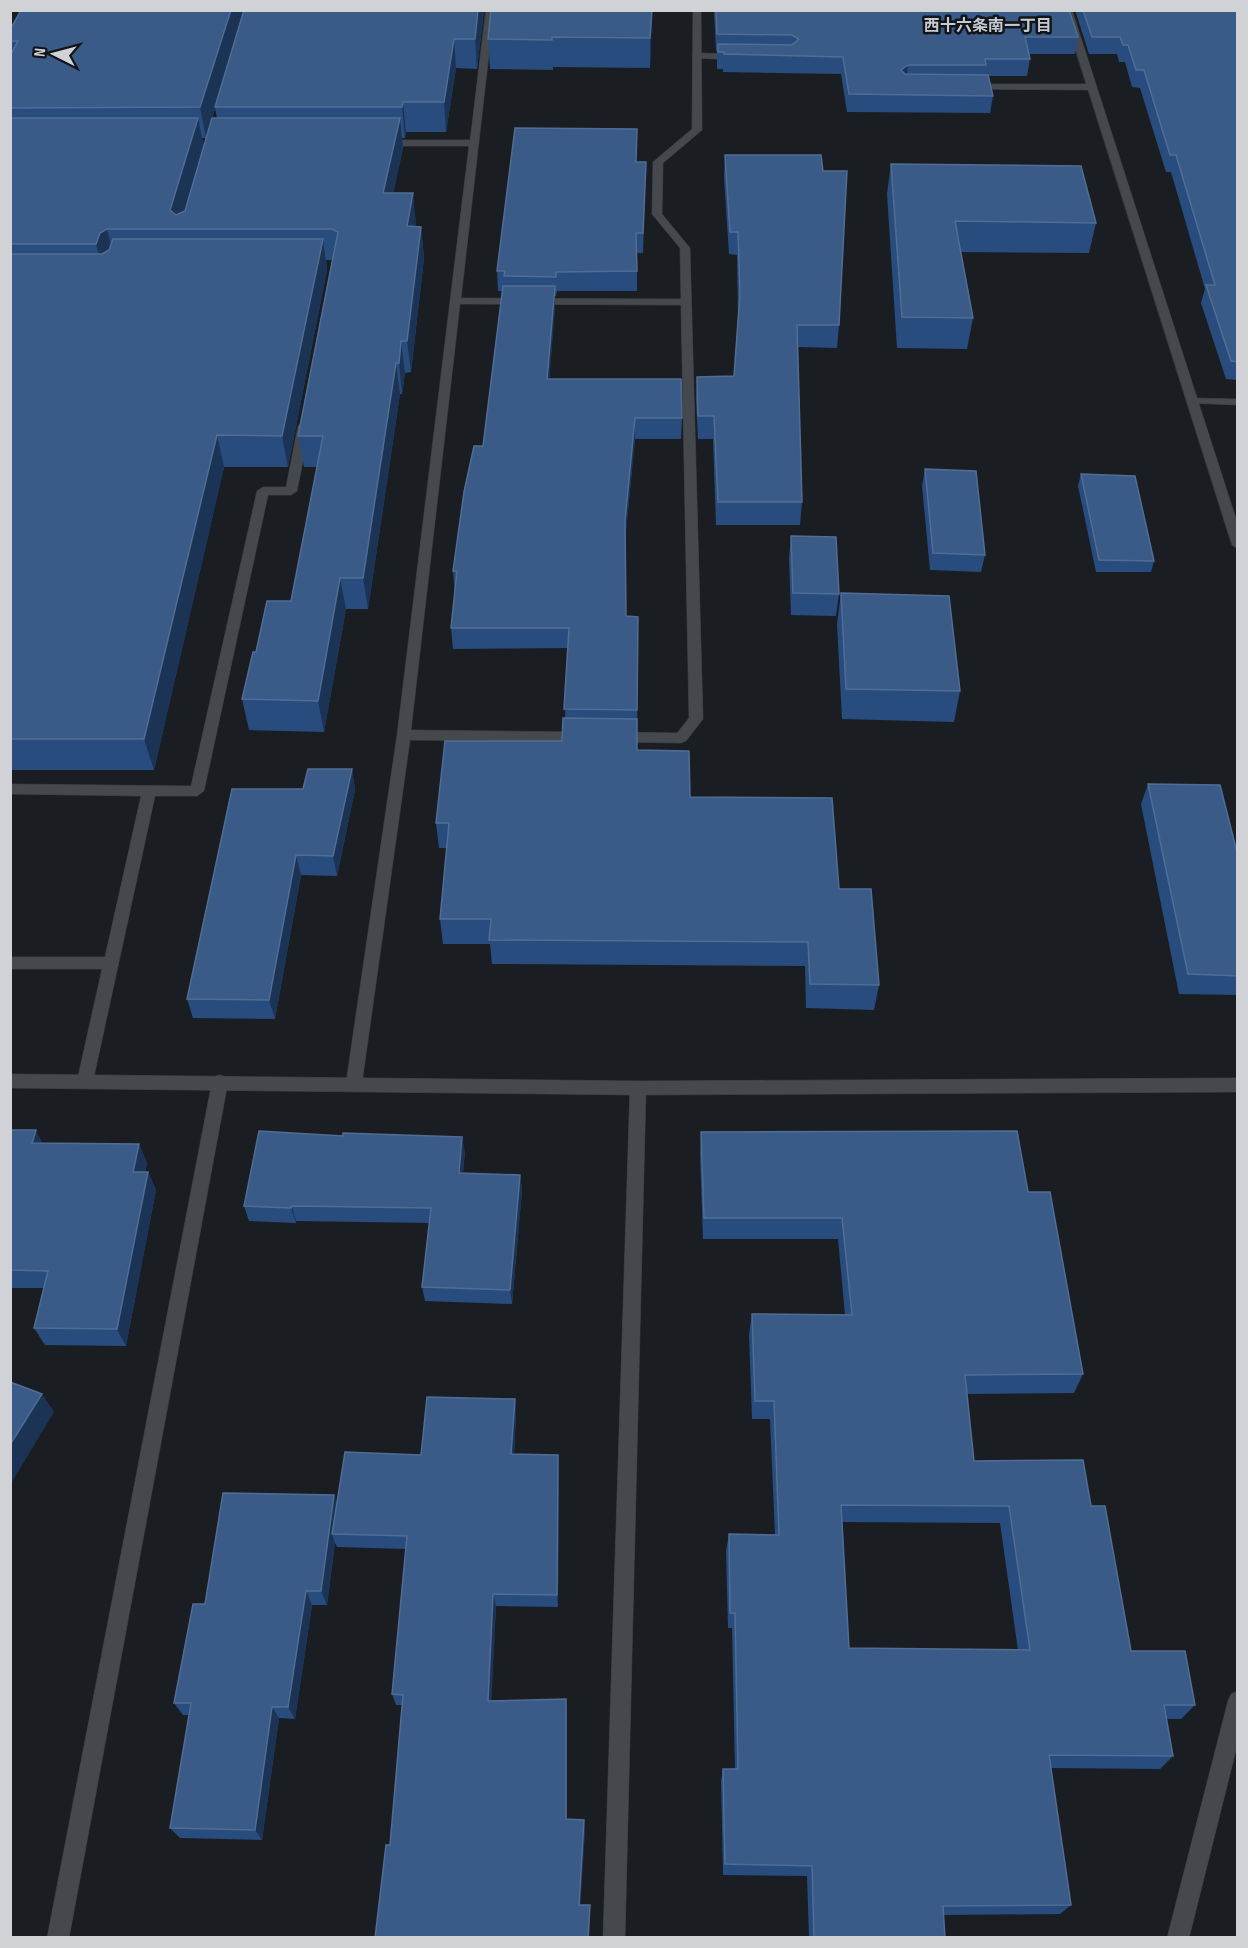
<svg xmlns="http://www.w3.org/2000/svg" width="1248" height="1948" font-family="'Sofia Sans Condensed','Noto Sans JP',sans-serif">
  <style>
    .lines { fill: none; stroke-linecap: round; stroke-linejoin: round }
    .lane-casing { stroke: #36383c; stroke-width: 1 }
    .street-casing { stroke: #36383c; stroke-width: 1 }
    .secondary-casing { stroke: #36383c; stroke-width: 1 }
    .lane { fill: #45494e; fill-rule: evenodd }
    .street { fill: #45494e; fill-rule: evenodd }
    .secondary { fill: #45494e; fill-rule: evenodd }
    .wall { fill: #284c7e; fill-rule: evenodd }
    .shaded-wall { fill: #1b3455 }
    .building { fill: #3a5a87; stroke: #516d94; stroke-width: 1.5; fill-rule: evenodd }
    .labels { text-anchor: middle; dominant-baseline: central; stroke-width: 5; stroke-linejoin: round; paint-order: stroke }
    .far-neighbourhood-label { font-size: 16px; font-weight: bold; fill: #c5cad1; stroke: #111419 }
  </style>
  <rect width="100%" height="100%" fill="#1a1e23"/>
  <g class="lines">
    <g class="lane-casing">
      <path id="lane" d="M 697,53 L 737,54 L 742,57 L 737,60 L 694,58 L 692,56 Z
        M 972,84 L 1091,84 L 1096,87 L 1091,90 L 969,89 L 967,87 Z
        M 304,423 L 310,426 L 297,491 L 291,495 L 268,495 L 204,791 L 197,796 L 155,796 L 93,1081 L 91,1086 L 85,1088 L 79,1086 L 77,1081 L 102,969 L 10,969 L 10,957 L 105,957 L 141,796 L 10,794 L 10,784 L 191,786 L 257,491 L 263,487 L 286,487 L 298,426 Z"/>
    </g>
    <g class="street-casing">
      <path id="street" d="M 486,10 L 494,10 L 461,298 L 681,299 L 680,248 L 652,214 L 653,162 L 692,129 L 693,10 L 701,10 L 702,130 L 663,163 L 662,214 L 690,248 L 703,719 L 686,741 L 681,743 L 617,742 L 610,737 L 617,732 L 677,733 L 689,718 L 681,305 L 460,304 L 411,730 L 581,732 L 588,737 L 581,742 L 410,740 L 362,1083 L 360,1088 L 354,1090 L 348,1088 L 346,1083 L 397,735 L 469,146 L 382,146 L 377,143 L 382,140 L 470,140 Z
        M 1191,398 L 1238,399 L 1238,405 L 1187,403 L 1187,399 Z
        M 220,1075 L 226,1077 L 228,1082 L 69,1938 L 47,1938 L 212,1082 L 214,1077 Z
        M 638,1081 L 644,1083 L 646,1088 L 625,1938 L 603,1938 L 630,1088 L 632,1083 Z
        M 1238,1691 L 1238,1742 L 1189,1938 L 1167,1938 L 1228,1701 L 1231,1694 Z"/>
    </g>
    <g class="secondary-casing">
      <path id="secondary" d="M 1063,10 L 1072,10 L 1238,525 L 1238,549 L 1232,545 Z
        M 10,1074 L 638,1081 L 1238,1078 L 1238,1092 L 638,1095 L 10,1088 Z"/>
    </g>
    <use href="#lane" class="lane"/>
    <use href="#street" class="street"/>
    <use href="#secondary" class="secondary"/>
  </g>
  <path class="wall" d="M 21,10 L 484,10 L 477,69 L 456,68 L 446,132 L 406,132 L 405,138 L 402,138 L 403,148 L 393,193 L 413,193 L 415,227 L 421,227 L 424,258 L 411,372 L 405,373 L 402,394 L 400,394 L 368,609 L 346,609 L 324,732 L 249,730 L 242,699 L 256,652 L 291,601 L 317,467 L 304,467 L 298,436 L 332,260 L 326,260 L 327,270 L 288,467 L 224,467 L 154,770 L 10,770 L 10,30 ZM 215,108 L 217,118 L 212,118 ZM 202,138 L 206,138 L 204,146 Z
    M 491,10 L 652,10 L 650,68 L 553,67 L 553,70 L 490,69 L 488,39 Z
    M 714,10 L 1069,10 L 1078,37 L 1075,54 L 1029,54 L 1030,59 L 1027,76 L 989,76 L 993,96 L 990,113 L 847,112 L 841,74 L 723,72 L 723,69 L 717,69 L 717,51 L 716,51 Z
    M 1075,10 L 1238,10 L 1238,380 L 1226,379 L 1201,303 L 1205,289 L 1171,172 L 1166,172 L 1140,88 L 1132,87 L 1125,62 L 1119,62 L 1117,54 L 1089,54 Z
    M 725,155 L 839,325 L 837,348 L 798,347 L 802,502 L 800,525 L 716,525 L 713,439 L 698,439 L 696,400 L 697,377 L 734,376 L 738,314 L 737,255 L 729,254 L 724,177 Z
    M 646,162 L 643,253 L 637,253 L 637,291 L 557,291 L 556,296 L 555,296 L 555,307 L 549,379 L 682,418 L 681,439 L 635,439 L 625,540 L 626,616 L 638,617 L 637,750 L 690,797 L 839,889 L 879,985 L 874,1010 L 806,1008 L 805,966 L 492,964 L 490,944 L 443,944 L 440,919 L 447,848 L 439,848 L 436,823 L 562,741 L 565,718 L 568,648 L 453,649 L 451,628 L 455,592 L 453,571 L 483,446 L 502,291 L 498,291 L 497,271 Z
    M 891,164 L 1096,223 L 1089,253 L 960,252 L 973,318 L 967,349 L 897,348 L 887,194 Z
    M 925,469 L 985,555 L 981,572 L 930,570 L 922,486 Z
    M 1081,474 L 1154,561 L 1151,572 L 1096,572 L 1078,486 Z
    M 791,536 L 839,594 L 836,616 L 791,615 L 789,558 Z
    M 841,593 L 960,691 L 954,722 L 842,719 L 837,624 Z
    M 352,769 L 355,790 L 337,876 L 301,875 L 275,1019 L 193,1018 L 187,999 L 303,789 Z
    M 1148,784 L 1238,856 L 1238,995 L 1179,994 L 1141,804 Z
    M 10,1130 L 42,1143 L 139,1144 L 147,1163 L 145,1172 L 148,1172 L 156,1190 L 126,1346 L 45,1345 L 34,1328 L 44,1288 L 10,1288 Z
    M 701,1132 L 1028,1192 L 1083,1374 L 1074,1393 L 967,1394 L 974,1461 L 1091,1506 L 1131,1651 L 1195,1705 L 1181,1719 L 1167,1719 L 1173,1756 L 1160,1769 L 1051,1768 L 1071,1905 L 1060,1914 L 943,1915 L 945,1938 L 809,1938 L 807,1876 L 723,1875 L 721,1781 L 723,1769 L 735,1769 L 732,1628 L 728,1628 L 726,1551 L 729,1534 L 775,1535 L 770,1419 L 752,1419 L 749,1334 L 752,1314 L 845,1315 L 838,1239 L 703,1239 L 700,1154 ZM 842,1522 L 1000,1523 L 1018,1650 L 849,1648 Z
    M 465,1152 L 463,1173 L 520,1175 L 522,1190 L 512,1304 L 425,1301 L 422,1287 L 429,1223 L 296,1221 L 296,1223 L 249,1221 L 244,1206 Z
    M 515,1399 L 516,1414 L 514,1454 L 559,1469 L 558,1607 L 496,1606 L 491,1701 L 567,1710 L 567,1819 L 585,1829 L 580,1905 L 590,1905 L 590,1913 L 589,1938 L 375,1938 L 390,1845 L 402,1705 L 396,1705 L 392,1694 L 406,1549 L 337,1547 L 335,1543 L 327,1605 L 312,1605 L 295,1719 L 279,1718 L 262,1840 L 180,1838 L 170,1828 L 189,1715 L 183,1715 L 174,1703 L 205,1604 L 337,1503 L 421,1455 Z"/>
  <path class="shaded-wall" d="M 231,10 L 245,10 L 206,138 L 200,107 Z
    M 478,10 L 484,10 L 477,69 L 475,39 Z
    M 652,10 L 650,68 L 650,38 Z
    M 454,39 L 456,68 L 446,132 L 444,102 Z
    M 908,65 L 906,82 L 901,70 Z
    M 403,102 L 406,132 L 405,138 L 402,107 Z
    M 198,118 L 204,148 L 180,229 L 170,210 Z
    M 400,118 L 403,148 L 387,224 L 383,193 Z
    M 413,193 L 416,224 L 411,257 L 407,226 Z
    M 421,227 L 424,258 L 411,372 L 407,341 Z
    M 107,229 L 115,260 L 104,275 L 96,244 L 100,233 Z
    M 323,239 L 327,270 L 288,467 L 282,436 Z
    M 555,286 L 555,307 L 548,399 L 547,379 Z
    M 401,341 L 405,373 L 402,394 L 399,363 Z
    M 396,363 L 400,394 L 368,609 L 363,578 Z
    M 635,418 L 635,439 L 625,542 L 625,521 Z
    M 217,435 L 224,467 L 154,770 L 144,739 Z
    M 340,578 L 346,609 L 324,732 L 318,701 Z
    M 352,769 L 355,790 L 337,876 L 333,856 Z
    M 296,855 L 301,875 L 275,1019 L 269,1000 Z
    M 36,1130 L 45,1149 L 32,1143 Z
    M 462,1137 L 465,1152 L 461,1188 L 459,1173 Z
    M 139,1144 L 147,1163 L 141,1190 L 133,1172 Z
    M 148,1172 L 156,1190 L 126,1346 L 117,1329 Z
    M 520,1175 L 522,1190 L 512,1304 L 510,1290 Z
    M 292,1206 L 296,1221 L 296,1223 L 291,1208 Z
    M 42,1394 L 54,1412 L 10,1485 L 10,1445 Z
    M 515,1399 L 516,1414 L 513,1468 L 511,1454 Z
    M 558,1455 L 559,1469 L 558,1607 L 557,1595 Z
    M 334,1495 L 339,1510 L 332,1534 L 335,1543 L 327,1605 L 321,1591 Z
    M 306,1591 L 312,1605 L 295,1719 L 288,1707 Z
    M 493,1594 L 496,1606 L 491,1712 L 488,1701 Z
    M 566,1699 L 567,1710 L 567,1828 L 566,1819 Z
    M 272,1707 L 279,1718 L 262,1840 L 255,1830 Z
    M 584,1820 L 585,1829 L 580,1912 L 579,1905 Z
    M 590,1905 L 590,1913 L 589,1938 L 588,1938 Z"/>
  <path class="building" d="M 21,10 L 231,10 L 200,107 L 10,108 L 10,56 L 18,41 L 10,41 L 10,30 Z
    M 244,10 L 478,10 L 475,39 L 454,39 L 444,102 L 403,102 L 402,107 L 215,107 Z
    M 491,10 L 652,10 L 650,38 L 552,37 L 552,40 L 488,39 Z
    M 716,10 L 1069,10 L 1078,37 L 1025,37 L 1030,59 L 985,59 L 986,65 L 908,65 L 901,70 L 905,74 L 988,75 L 993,96 L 849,94 L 843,57 L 724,54 L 724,52 L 718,52 L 718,44 L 792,45 L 799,39 L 792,35 L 717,34 Z
    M 1083,10 L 1238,10 L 1238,362 L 1231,361 L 1206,285 L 1215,285 L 1176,155 L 1170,155 L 1144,70 L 1136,70 L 1128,45 L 1123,45 L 1120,37 L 1092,37 Z
    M 10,118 L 198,118 L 170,210 L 176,215 L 185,211 L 212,118 L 400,118 L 383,193 L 413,193 L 407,226 L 421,227 L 407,341 L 401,341 L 399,363 L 396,363 L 363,578 L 340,578 L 318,701 L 242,699 L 253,652 L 256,652 L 267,601 L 291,601 L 323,436 L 298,436 L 338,232 L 332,229 L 107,229 L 100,233 L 96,244 L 10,244 Z
    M 515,128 L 637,129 L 636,162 L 646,162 L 643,233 L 636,233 L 637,271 L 556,272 L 556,277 L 504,276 L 505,271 L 497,271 Z
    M 725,155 L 821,155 L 823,171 L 847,171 L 839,325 L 797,325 L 802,502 L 718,502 L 714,416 L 698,416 L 697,377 L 734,376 L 740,294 L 738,232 L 730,232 Z
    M 891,164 L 1081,166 L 1096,223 L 955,221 L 973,318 L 902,317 Z
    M 113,239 L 323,239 L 282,436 L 217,435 L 144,739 L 10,739 L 10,254 L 102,254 L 109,250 Z
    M 503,286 L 555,286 L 547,379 L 681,379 L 682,418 L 635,418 L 625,521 L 626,616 L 638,617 L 637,710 L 564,709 L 569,628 L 451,628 L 457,571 L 453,571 L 464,492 L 474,446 L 483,446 Z
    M 925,469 L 976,471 L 985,555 L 933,553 Z
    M 1081,474 L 1135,476 L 1154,561 L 1099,560 Z
    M 791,536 L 836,537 L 839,594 L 793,593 Z
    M 841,593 L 949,596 L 960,691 L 846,689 Z
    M 563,718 L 637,719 L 637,750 L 689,751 L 690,797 L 832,798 L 839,889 L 871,889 L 879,985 L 810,984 L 808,942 L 489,940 L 491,919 L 440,919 L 449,823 L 436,823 L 445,741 L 562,741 Z
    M 308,769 L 352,769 L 333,856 L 296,855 L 269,1000 L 187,999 L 232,789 L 303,789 Z
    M 1148,784 L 1220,785 L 1238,856 L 1238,976 L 1188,974 Z
    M 10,1130 L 36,1130 L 32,1143 L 139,1144 L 133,1172 L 148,1172 L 117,1329 L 34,1328 L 48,1271 L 10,1270 Z
    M 259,1131 L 343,1136 L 343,1133 L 462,1137 L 459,1173 L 520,1175 L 510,1290 L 422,1287 L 431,1208 L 292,1206 L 291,1208 L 244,1206 Z
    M 1017,1131 L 1028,1192 L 1050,1192 L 1083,1374 L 965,1375 L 974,1461 L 1083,1460 L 1091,1506 L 1105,1506 L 1131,1651 L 1185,1651 L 1195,1705 L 1164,1705 L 1173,1756 L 1049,1755 L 1071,1905 L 943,1906 L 945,1938 L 814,1938 L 812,1866 L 725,1864 L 723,1769 L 738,1769 L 735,1613 L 730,1613 L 729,1534 L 779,1535 L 774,1401 L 755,1401 L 752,1314 L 852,1315 L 842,1218 L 704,1218 L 701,1132 ZM 841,1505 L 1009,1506 L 1030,1650 L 849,1648 Z
    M 10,1382 L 42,1394 L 10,1445 Z
    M 427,1397 L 515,1399 L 511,1454 L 558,1455 L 557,1595 L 493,1594 L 488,1701 L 566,1699 L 566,1819 L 584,1820 L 579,1905 L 590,1905 L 588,1938 L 375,1938 L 386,1845 L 390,1845 L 403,1695 L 392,1694 L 407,1536 L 332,1534 L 345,1452 L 421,1455 Z
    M 223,1493 L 334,1495 L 321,1591 L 306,1591 L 288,1707 L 272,1707 L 255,1830 L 170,1828 L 191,1703 L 174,1703 L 193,1604 L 205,1604 Z"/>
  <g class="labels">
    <g class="far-neighbourhood-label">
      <text x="988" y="26">西十六条南一丁目</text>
    </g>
  </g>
  <rect width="1248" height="1948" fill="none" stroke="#d0d2d6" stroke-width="24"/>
  <g transform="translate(54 54) rotate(276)" stroke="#111419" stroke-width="4.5" paint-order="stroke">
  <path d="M0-4.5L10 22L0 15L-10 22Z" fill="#d0d2d6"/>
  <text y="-9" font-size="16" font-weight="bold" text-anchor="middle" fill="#d0d2d6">N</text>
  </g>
</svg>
